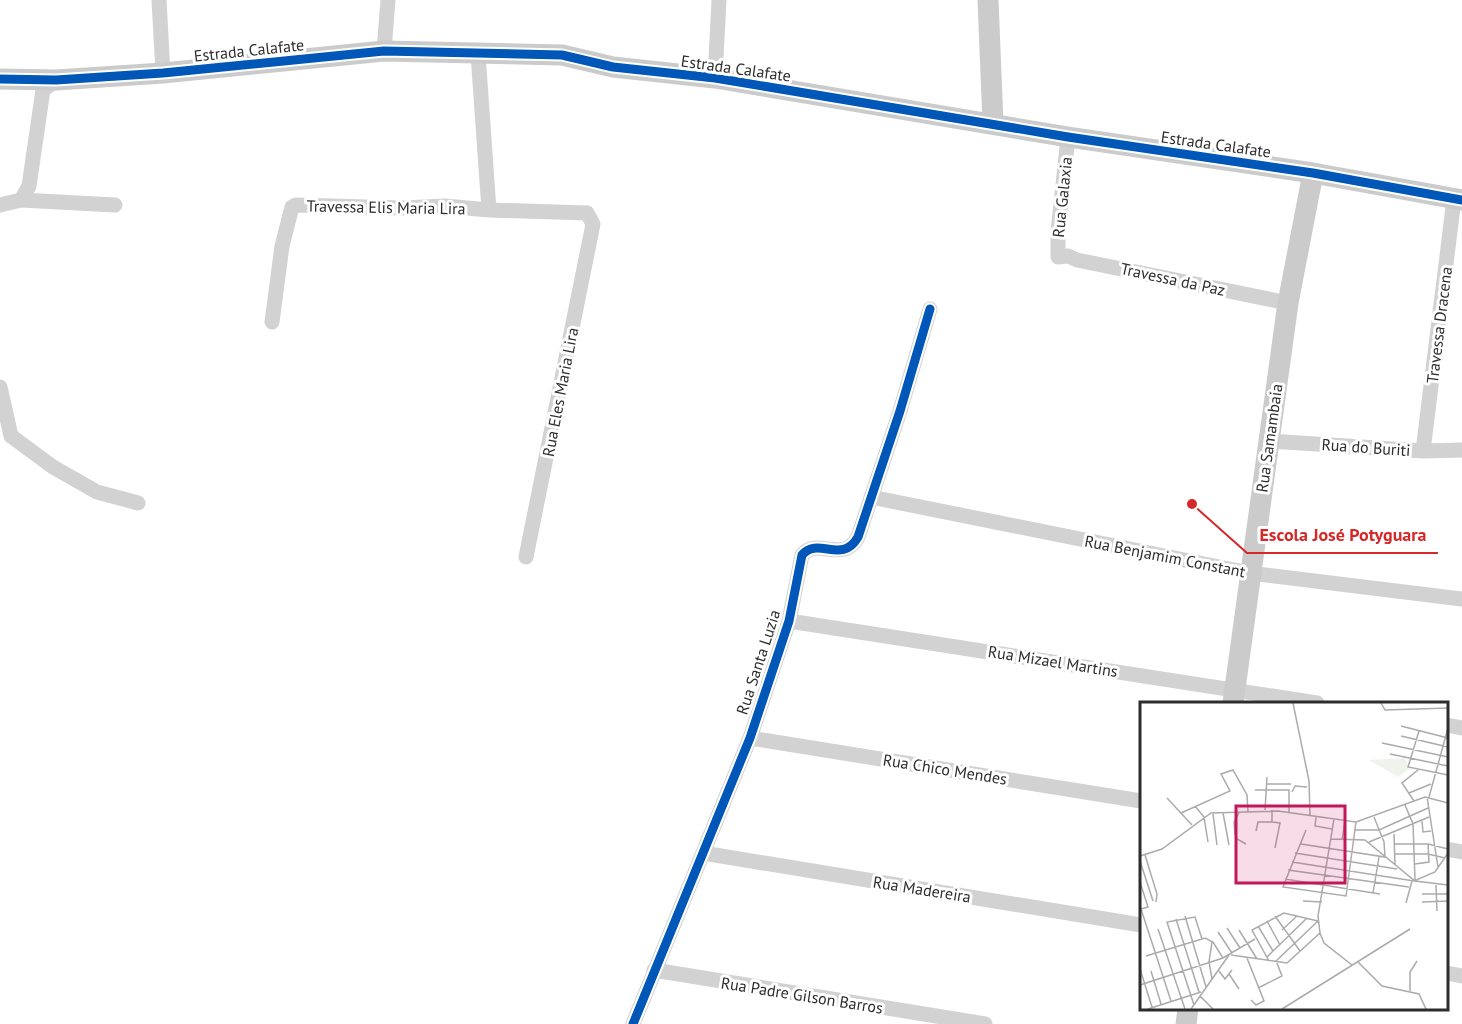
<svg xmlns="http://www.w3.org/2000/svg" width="1462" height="1024" font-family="'PT Sans',sans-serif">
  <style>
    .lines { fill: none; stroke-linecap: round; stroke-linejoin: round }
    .street { stroke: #d2d2d2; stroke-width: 15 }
    .secondary { stroke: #cbcbcb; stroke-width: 21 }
    .cycleway-casing { stroke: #fff; stroke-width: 13 }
    .cycleway { stroke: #0057b8; stroke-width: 9 }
    .labels { text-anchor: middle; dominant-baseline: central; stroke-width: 6; stroke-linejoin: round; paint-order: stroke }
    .street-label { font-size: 16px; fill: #2d2d2d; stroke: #fff }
    .inset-road { fill: none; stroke: #ababab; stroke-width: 1.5 }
    .view { fill: #c2185b; fill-opacity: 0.15; stroke: #c2185b; stroke-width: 3 }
    .inset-edge { fill: none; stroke: #2d2d2d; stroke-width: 3 }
    .leader { fill: none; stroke: #d62828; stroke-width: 2 }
    .callout-dot { fill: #d62828; stroke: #fff; stroke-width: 2 }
    .callout-label { font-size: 18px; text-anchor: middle; font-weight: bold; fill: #d62828; stroke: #fff; stroke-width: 6; stroke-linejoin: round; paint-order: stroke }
  </style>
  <rect width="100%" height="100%" fill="#fff"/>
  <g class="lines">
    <path class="street" d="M 159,0 L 163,73
      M 384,51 L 388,0
      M 478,54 L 489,210 L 587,213 L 593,224 L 526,557
      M 715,78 L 719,0
      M 1068,137 L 1058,232 L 1058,257 L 1068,256 L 1077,260 L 1288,303
      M 21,200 L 115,205
      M 0,205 L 21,200 L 29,186 L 43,90 L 56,80
      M 272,322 L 282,246 L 292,207 L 296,205 L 402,208 L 445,206 L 489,210
      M 0,387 L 11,436 L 53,467 L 97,492 L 138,503
      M 1269,441 L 1423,451 L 1462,450
      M 1423,451 L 1454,199
      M 871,497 L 1249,573 L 1462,599
      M 789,621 L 1317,703
      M 1446,725 L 1462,728
      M 750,738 L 1141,801
      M 1446,849 L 1462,852
      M 703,853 L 1141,925
      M 654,970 L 985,1024
      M 1446,973 L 1462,976
      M 633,1024 L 750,738 L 789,621 L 802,555 C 818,536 842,565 858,537 L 900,411 L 930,309"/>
    <path class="secondary" d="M 988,0 L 993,123
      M 0,79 L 56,80 L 163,73 L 384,51 L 562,55 L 613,67 L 715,78 L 1068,137 L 1313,173 L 1462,200
      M 1233,703 L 1288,303 L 1313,173
      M 1186,1024 L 1188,1008"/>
    <g class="cycleway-casing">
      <path id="cycleway" d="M 0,79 L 56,80 L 163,73 L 384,51 L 562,55 L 613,67 L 715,78 L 1068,137 L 1313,173 L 1462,200
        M 633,1024 L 750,738 L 789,621 L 802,555 C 818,536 842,565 858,537 L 900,411 L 930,309"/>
    </g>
    <use href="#cycleway" class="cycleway"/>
  </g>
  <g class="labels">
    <g class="street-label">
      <text transform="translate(249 50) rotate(-6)">Estrada Calafate</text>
      <text transform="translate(736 68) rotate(8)">Estrada Calafate</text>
      <text transform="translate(1216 144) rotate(8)">Estrada Calafate</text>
      <text transform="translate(1062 197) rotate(-84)">Rua Galaxia</text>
      <text transform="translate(386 207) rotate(1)">Travessa Elis Maria Lira</text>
      <text transform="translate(1173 279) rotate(12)">Travessa da Paz</text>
      <text transform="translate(1439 325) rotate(-83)">Travessa Dracena</text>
      <text transform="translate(560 392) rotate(-79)">Rua Eles Maria Lira</text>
      <text transform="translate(1269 438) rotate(-82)">Rua Samambaia</text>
      <text transform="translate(1366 447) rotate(4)">Rua do Buriti</text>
      <text transform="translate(1165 556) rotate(11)">Rua Benjamim Constant</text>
      <text transform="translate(1053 661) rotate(9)">Rua Mizael Martins</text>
      <text transform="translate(758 662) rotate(-72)">Rua Santa Luzia</text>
      <text transform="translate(945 769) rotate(9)">Rua Chico Mendes</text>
      <text transform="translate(922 889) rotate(9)">Rua Madereira</text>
      <text transform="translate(802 995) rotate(9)">Rua Padre Gilson Barros</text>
    </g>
  </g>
  <g transform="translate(1140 702)">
    <rect width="308" height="308" fill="#fff"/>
    <path d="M 265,56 L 269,67 L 258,75 L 229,58 Z" fill="#eef3ec"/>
    <path class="inset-road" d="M 153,1 L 169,79 L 170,114M 241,1 L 245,8 L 308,6M 261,24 L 308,36M 279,29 L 268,65 L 308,73M 261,34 L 308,45M 242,41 L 308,55M 250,52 L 308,64M 126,82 L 151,82M 115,88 L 149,88 L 149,110M 152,90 L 155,84 L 167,85M 269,91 L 291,82M 287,95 L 298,165M 289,95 L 308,26M 27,96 L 52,123M 274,99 L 262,81 L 278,68M 265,103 L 273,122 L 275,178M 55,104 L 64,115 L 68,140M 125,108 L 127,75M 132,108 L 132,120 L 140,121 L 135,146M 41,111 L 90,89 L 81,72 L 93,68 L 107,93 L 108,110M 83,111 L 89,143M 99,111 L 94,120 L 95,132 L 97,137 L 106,142M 73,112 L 77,143M 176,115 L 175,124 L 192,127M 194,117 L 178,214 L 180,231 L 184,241 L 212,263M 282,119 L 283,130 L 291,129M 166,128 L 143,185 L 206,194 L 216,120M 214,128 L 239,128 L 288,106M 116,129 L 118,120 L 132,120M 254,132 L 255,163M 191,137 L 225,138 L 275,179 L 308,183M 202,138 L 205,119M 229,140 L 289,115M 161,142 L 245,155 L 244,140 L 234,115M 254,142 L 288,142 L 308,147M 155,151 L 257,167M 255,152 L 288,152 L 305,156M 5,153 L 17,192 L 16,200M 0,154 L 22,147 L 71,111 L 138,109 L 216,120 L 285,95 L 308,101M 0,159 L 13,199M 152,160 L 274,179 L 295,170 L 308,151M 275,162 L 289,160 L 288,142M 148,168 L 269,185M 145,177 L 240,192M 0,180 L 8,205 L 1,207M 296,183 L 297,209M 233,191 L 239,155M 282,192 L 308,192M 163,199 L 182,200M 282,200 L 308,199M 266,201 L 272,179M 0,204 L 31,299M 45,214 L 66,285M 135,214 L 160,249M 36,217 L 59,290M 127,219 L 140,243M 118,224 L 133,249M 87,226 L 100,246M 18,227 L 45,307M 99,228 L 117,257M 142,228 L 157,214M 78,230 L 92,251M 91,253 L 147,261 L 180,231M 6,254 L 65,236 L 73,240 L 83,256M 127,255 L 167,216M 107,256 L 124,299 L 116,303 L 111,298M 129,259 L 112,228 L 144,211 L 178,219M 136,259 L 178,219M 218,260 L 242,284 L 279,292 L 286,307M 0,267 L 12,305M 11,269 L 21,302M 79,269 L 85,277 L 92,268M 89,272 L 99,287M 72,277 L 69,260 L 72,240M 0,283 L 83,256 L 115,237M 118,286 L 142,274 L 137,261M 270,289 L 270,270 L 277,259M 60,294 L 73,307M 54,303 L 27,220 L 55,215 L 62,237M 8,307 L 61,290M 51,307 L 89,253M 142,307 L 270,227"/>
    <path class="view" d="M 96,104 L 205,104 L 205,181 L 96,181 Z"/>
    <rect width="308" height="308" class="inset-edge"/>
  </g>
  <path class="leader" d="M1192 504L1247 553H1438"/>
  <circle class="callout-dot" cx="1192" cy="504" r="6"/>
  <g class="callout-label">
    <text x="1343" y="541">Escola José Potyguara</text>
  </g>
</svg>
